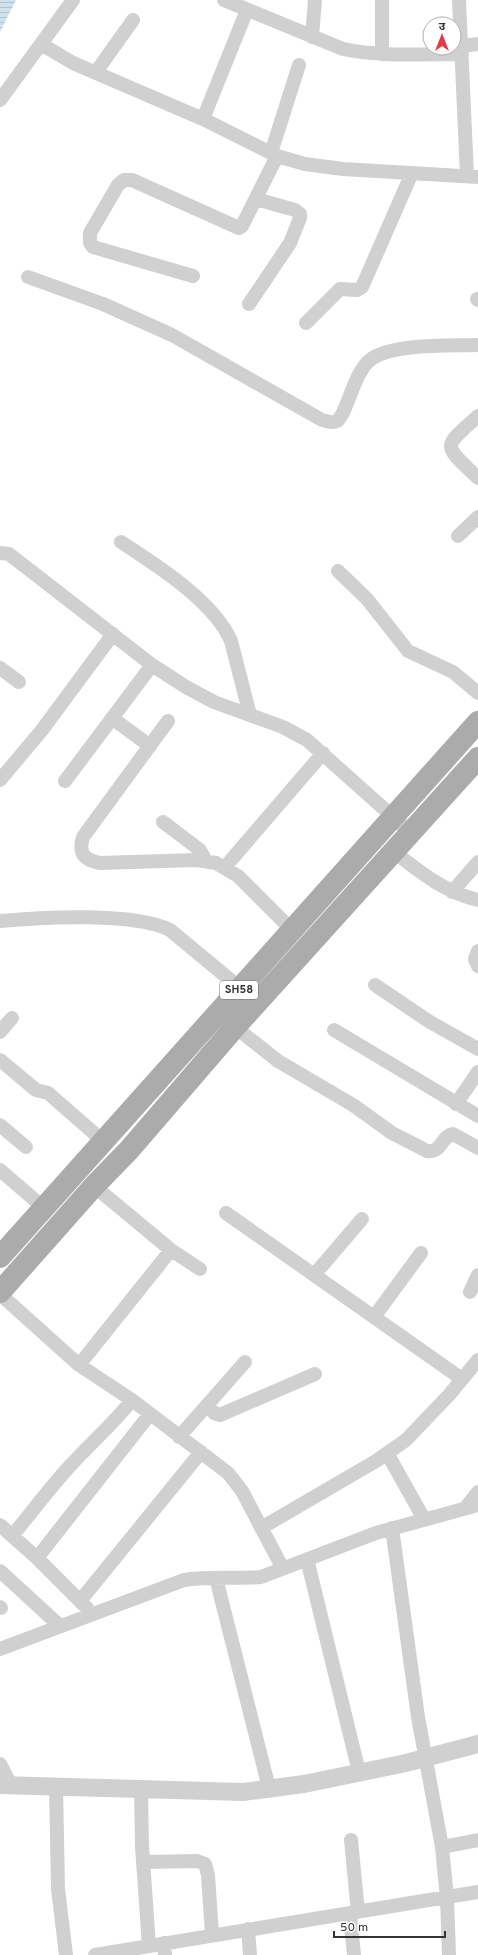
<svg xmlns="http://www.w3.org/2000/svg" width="478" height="1955" font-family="Overpass,'Noto Sans Devanagari',sans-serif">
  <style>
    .water { fill: url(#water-rules) }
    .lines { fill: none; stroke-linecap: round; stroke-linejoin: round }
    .minor { stroke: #d0d0d0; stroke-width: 14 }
    .tertiary { stroke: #d0d0d0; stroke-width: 18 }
    .primary { stroke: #ababab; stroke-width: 22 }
    .labels { text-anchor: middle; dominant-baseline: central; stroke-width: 4; stroke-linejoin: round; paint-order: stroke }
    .shield { fill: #fff; stroke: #707070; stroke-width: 1 }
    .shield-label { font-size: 11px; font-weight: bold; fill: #333 }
  </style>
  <defs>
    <pattern id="water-rules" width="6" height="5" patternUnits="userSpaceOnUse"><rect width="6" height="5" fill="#cfe2ee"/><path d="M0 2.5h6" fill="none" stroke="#b2c2cd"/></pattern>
  </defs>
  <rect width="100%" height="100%" fill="#fff"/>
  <path class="water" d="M 0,0 L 16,0 L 0,32 Z"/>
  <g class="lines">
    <path class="minor" d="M 224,0 L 343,49 C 382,57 422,54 462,54
      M 459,0 L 467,175
      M 312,37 L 315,0
      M 41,44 L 73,63 L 203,119 L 277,156 L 305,164 L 343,169 L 478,177
      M 461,46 L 478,44
      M 382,54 L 382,0
      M 96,72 L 133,20
      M 0,100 L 73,0
      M 203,119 L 247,10
      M 271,153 L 299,65
      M 193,276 L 93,247 L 90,243 L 90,233 L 118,185 L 124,180 L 132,180 L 239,228 L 242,226 L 277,156
      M 28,277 L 103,304 L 172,335 L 322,420 C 327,421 332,424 337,421 C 347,414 353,374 370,360 C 391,343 451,346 478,345
      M 477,299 L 478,300
      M 249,304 L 290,243 L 300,218 L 300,214 L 295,210 L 256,199
      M 306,323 L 340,289 L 357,290 L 362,287 L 412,173
      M 478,416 C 441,449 443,444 478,478
      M 458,536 L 478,517
      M 121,542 C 156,565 214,601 231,641 L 250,715
      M 0,553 L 9,554 L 152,665 L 186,687 L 214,702 L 283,727 L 307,740 L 410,832
      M 338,571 L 367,599 L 408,651 L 453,672 L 478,693
      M 0,668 L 19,682
      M 112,718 L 150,746
      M 168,721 L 83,837 C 78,853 84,860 100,863 L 196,860 L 216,863 L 238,876 L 292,930
      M 0,780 L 42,730 L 113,634
      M 65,781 L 152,665
      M 163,822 L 200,850 L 206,861
      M 393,851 C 420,872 444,892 478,900
      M 225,867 L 323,753
      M 452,892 L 478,862
      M 0,921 C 42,917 134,912 170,930 L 240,988
      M 478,951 L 475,959 L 478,966
      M 375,985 L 430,1022 L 478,1049
      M 235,1027 L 278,1061 L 353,1105 L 392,1133 L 427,1151 C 442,1153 441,1136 453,1134 L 478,1148
      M 334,1030 L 478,1116
      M 0,1032 L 12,1018
      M 0,1060 L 36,1090 L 48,1093 L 103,1141
      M 456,1104 L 478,1072
      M 0,1125 L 26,1147
      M 0,1170 L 43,1207
      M 94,1186 L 171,1250 L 200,1269
      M 226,1213 L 462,1379
      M 314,1275 L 362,1219
      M 470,1292 L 478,1275
      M 0,1294 L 79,1365 L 132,1400 L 228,1473 L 242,1491 L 282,1567
      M 374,1317 L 421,1253
      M 79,1365 L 171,1250
      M 207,1405 L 214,1413 L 220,1415 L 315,1374
      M 179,1437 L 245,1362
      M 387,1453 L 424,1519
      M 466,1507 L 478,1492
      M 0,1525 L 37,1558 L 87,1608
      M 261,1528 L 376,1461 L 406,1440 L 449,1395 L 478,1360
      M 392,1528 L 418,1717 L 442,1847 L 447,1898 L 449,1955
      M 12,1536 C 31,1513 49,1489 69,1467 C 90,1444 113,1424 132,1400
      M 37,1558 L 150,1414
      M 307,1559 L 359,1772
      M 0,1571 L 60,1626
      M 216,1578 L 269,1788
      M 80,1601 L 201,1452
      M 0,1607 L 1,1608
      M 0,1649 L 184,1580 C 210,1576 235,1579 261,1577 L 376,1533 L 478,1505
      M 0,1764 L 11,1785
      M 56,1786 L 58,1889 L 66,1955
      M 141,1789 L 142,1846 L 149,1946
      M 351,1840 L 358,1912
      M 442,1847 L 478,1840
      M 143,1862 L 197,1861 L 205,1864 L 208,1875 L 212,1935
      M 350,1914 L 354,1955
      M 248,1929 L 250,1955
      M 164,1943 L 165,1955
      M 95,1955 L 478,1892"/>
    <path class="tertiary" d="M 0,1785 L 243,1792 L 304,1784 L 406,1763 L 478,1744"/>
    <path class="primary" d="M 0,1257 L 478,722
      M 0,1292 L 94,1186 L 129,1150 L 235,1027 L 478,758"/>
  </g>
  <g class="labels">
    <rect class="shield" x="220" y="981" width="38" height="18" rx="3"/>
    <g class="shield-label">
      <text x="239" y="990">SH58</text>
    </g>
  </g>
  <g transform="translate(442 36)"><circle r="19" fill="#ffffff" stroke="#adadad"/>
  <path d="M0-3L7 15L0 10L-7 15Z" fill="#e63946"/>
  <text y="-6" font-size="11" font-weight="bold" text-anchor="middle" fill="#333333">उ</text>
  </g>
  <path d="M334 1931v6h111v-6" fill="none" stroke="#333333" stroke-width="2"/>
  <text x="340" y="1931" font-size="12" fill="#333333" stroke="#ffffff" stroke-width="3" paint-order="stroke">50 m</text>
</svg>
